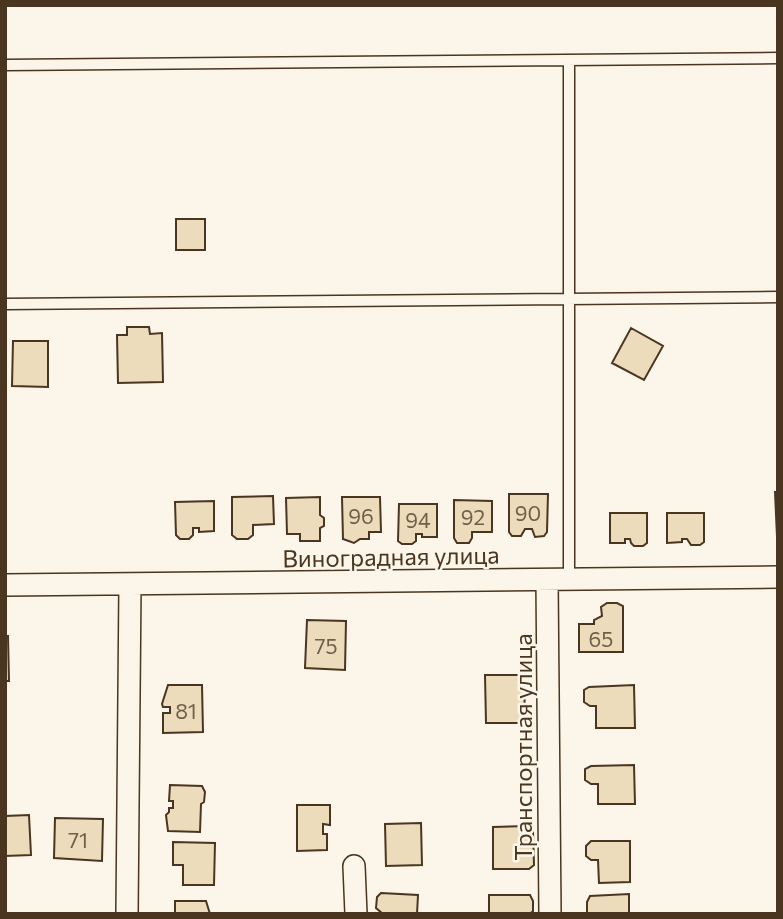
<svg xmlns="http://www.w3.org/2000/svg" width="783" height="919" font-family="Commissioner,sans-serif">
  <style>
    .building { fill: #ecdcbc; stroke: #4a3520; stroke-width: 2 }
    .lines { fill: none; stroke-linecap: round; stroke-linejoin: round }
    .service-casing { stroke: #4a3520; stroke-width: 13 }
    .minor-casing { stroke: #4a3520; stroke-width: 24 }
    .service { stroke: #fbf6e9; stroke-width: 10 }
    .minor { stroke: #fbf6e9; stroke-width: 21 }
    .labels { text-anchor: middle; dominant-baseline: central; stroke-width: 5; stroke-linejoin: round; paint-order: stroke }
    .number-label { font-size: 21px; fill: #725f47 }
    .street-label { font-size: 24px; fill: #4a3520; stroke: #fbf6e9 }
  </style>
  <rect width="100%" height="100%" fill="#fbf6e9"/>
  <path class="building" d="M 176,219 L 205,219 L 205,250 L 176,250 Z
    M 127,327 L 149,327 L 150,334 L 162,333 L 163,382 L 118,383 L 117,335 L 127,335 Z
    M 631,328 L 663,346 L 644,380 L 612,363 Z
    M 13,341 L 48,341 L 48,387 L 12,386 Z
    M 775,492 L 778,492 L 778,537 L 777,537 Z
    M 509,494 L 548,494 L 547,532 L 544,536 L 535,537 L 532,529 L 525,529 L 521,536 L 512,536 L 509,532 Z
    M 273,496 L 274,524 L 253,525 L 253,535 L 248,539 L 237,539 L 232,535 L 232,497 Z
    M 320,497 L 320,515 L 324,518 L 324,526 L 320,528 L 320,541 L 300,541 L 300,534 L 287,534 L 286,498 Z
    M 342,497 L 380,497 L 381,532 L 369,532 L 369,539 L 360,539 L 354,543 L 343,539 Z
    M 454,500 L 492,501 L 492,532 L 472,532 L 472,538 L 469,543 L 457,543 L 454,538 Z
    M 214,501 L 214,531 L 199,532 L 199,528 L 193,528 L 193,535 L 189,539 L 180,539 L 176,535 L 175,502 Z
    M 399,504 L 437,504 L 437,537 L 422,537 L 422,534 L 416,534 L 416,541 L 412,544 L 402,544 L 398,541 Z
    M 610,513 L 647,513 L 647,543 L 643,546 L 634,546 L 631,543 L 630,539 L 625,539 L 625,543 L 610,543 Z
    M 667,513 L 704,513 L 704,542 L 700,545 L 691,545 L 687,539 L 682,539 L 682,542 L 667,543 Z
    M 607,603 L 617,603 L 623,606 L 623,652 L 579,652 L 579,624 L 594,624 L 594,620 L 602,616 L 601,607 Z
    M 307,620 L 346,621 L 345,670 L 305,668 Z
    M 5,636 L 8,636 L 9,681 L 5,681 Z
    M 485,675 L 519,675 L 524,679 L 525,718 L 521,723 L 486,723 Z
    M 168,685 L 202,685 L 203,732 L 163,733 L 163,713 L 170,713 L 170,707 L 163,707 L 162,704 Z
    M 634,685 L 635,728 L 596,728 L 596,706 L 590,706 L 584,702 L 584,690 L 589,687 Z
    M 634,765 L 635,804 L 598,804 L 598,784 L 591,784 L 585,780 L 585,769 L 591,766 Z
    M 170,785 L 202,786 L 205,792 L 204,802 L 201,804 L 200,832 L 168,831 L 166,815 L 169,812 L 169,808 L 173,808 L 173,801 L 169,801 Z
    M 297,805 L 330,805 L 330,825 L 323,824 L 323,834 L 327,834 L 327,850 L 297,851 Z
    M 29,815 L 31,855 L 5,856 L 5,816 Z
    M 55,818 L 103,819 L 102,861 L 54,858 Z
    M 421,823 L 422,865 L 386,866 L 385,824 Z
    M 530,826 L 533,831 L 534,865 L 529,869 L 493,869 L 493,827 Z
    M 591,841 L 630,841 L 630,882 L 599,883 L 598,860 L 591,860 L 586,856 L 586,846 Z
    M 173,842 L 215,843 L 214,885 L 183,885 L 183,865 L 173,865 Z
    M 381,893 L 418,895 L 417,914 L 383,914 L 376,908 L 377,897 Z
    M 629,894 L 629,914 L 587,913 L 587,902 L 590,896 Z
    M 489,895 L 530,895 L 533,901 L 533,911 L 530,914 L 489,914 Z
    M 175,901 L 206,901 L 210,914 L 175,914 Z"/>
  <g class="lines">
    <g class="service-casing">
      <path id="service" d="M 5,65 L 778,58
        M 5,304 L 778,297
        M 569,578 L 569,61"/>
    </g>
    <g class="minor-casing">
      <path id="minor" d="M 547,580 L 550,914
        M 5,585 L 778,577
        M 354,866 L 356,914
        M 127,914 L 130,584"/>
    </g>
    <use href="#service" class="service"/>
    <use href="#minor" class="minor"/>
  </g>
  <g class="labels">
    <g class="number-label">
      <text x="528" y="512">90</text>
      <text x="361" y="515">96</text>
      <text x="473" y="516">92</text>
      <text x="418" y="519">94</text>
      <text x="601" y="638">65</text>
      <text x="326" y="645">75</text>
      <text x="186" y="710">81</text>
      <text x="78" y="839">71</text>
    </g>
    <g class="street-label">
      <text transform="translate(391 556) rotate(-1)">Виноградная улица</text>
      <text transform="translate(522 747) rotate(-90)">Транспортная улица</text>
    </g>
  </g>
  <rect width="783" height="919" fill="none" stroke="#4a3520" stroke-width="14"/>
</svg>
